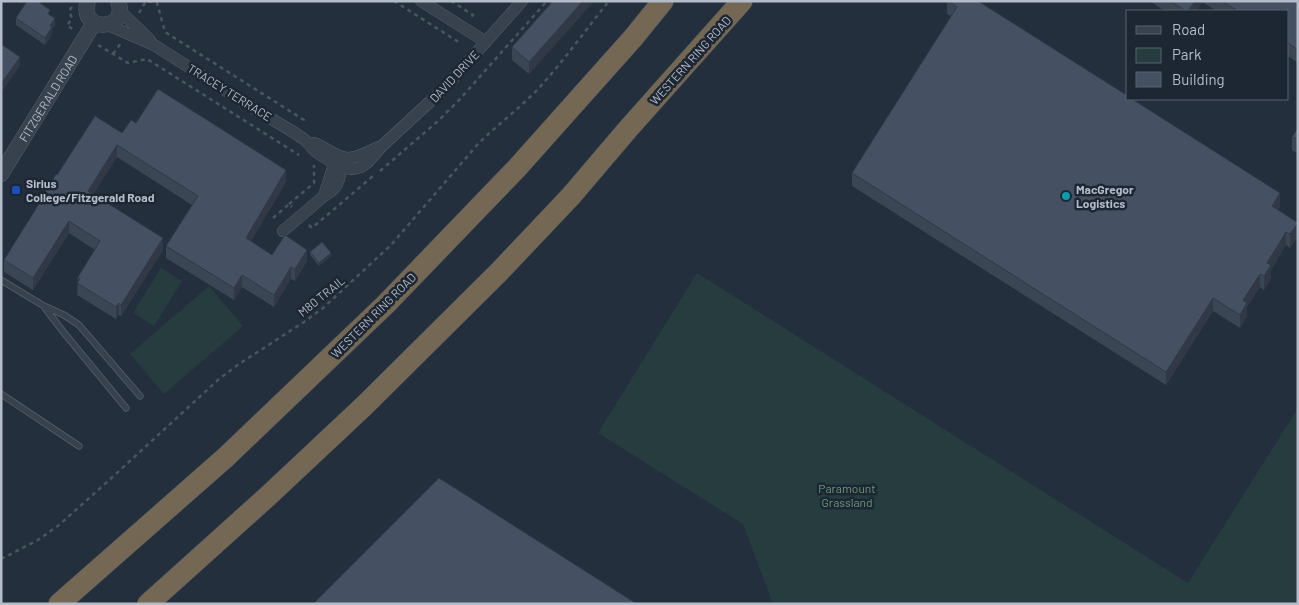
<svg xmlns="http://www.w3.org/2000/svg" width="1299" height="605" font-family="Barlow,sans-serif">
  <style>
    .green { fill: #263c3f }
    .lines { fill: none; stroke-linecap: round; stroke-linejoin: round }
    .service-casing { stroke: #565f6c; stroke-width: 7 }
    .minor-casing { stroke: #565f6c; stroke-width: 12 }
    .tertiary-casing { stroke: #565f6c; stroke-width: 16 }
    .motorway-casing { stroke: #434c59; stroke-width: 22 }
    .path { stroke: #44595c; stroke-width: 2.5; stroke-dasharray: 4 4; stroke-linecap: butt }
    .service { stroke: #38414e; stroke-width: 5.5 }
    .minor { stroke: #38414e; stroke-width: 11 }
    .tertiary { stroke: #38414e; stroke-width: 15 }
    .motorway { stroke: #746855; stroke-width: 21 }
    .wall { fill: #3b4654 }
    .shaded-wall { fill: #303945 }
    .building { fill: #455162; stroke: #303945 }
    .transit-dot { fill: #1a4fb4; stroke: #1d2633; stroke-width: 2 }
    .culture-dot { fill: #0f9aa8; stroke: #1d2633; stroke-width: 2 }
    .labels { text-anchor: middle; dominant-baseline: central; stroke-width: 5; stroke-linejoin: round; paint-order: stroke }
    .street-label { font-size: 12px; fill: #b4bcc9; stroke: #1d2633 }
    .poi-label { font-size: 12px; font-weight: bold; fill: #b4bcc9; stroke: #1d2633; text-anchor: start }
    .park-label { font-size: 12px; fill: #6b9a76; stroke: #1d2633 }
  </style>
  <rect width="100%" height="100%" fill="#242f3e"/>
  <path class="green" d="M 161,268 L 182,281 L 154,326 L 133,313 Z
    M 697,273 L 1188,583 L 1298,408 L 1298,604 L 773,604 L 743,524 L 598,433 Z
    M 209,286 L 243,326 L 164,394 L 130,354 Z"/>
  <g class="lines">
    <g class="service-casing">
      <path id="service" d="M 1,280 L 44,306 L 64,315 L 79,325 L 140,396
        M 45,308 L 65,334 L 126,408
        M 1,394 L 79,446"/>
    </g>
    <g class="minor-casing">
      <path id="minor" d="M 421,1 L 486,42
        M 120,11 L 150,40
        M 108,25 L 154,45 L 253,108 L 295,133 L 305,140 L 316,152 L 338,166 L 345,168 L 353,169 L 361,167 L 368,162 L 382,146 L 435,97 L 451,81 L 522,1
        M 314,143 C 325,147 336,157 347,158 C 358,158 368,152 378,147
        M 324,196 L 333,167 L 339,158
        M 283,231 L 324,196 C 342,187 341,173 340,156"/>
    </g>
    <g class="tertiary-casing">
      <g id="tertiary">
        <path d="M 88,1 C 77,33 130,32 118,1"/>
        <path id="s1" d="M 1,174 L 94,23"/>
      </g>
    </g>
    <g class="motorway-casing">
      <path id="motorway" d="M 59,604 L 226,457 L 386,304 L 517,168 L 633,38 L 663,1
        M 148,604 L 268,496 L 364,406 L 499,272 L 571,196 L 628,129 L 742,1"/>
    </g>
    <path class="path" d="M 394,1 L 457,41 L 457,40
      M 451,1 L 473,15 L 471,19
      M 72,7 L 69,11 L 72,18 L 67,26 L 73,29
      M 139,13 L 146,1 L 157,3 L 165,32 L 304,120 L 303,122
      M 98,45 L 128,63 L 147,59 L 299,155
      M 113,54 L 121,43
      M 380,171 L 438,121 L 460,99 L 547,1
      M 289,204 L 314,183 L 314,165
      M 273,218 L 289,204 L 292,207
      M 309,225 L 312,228 L 373,176
      M 1,559 L 38,540 L 59,525 L 106,483 L 219,379 L 239,364 L 304,322 L 323,308 L 391,245 L 478,144 C 500,122 526,104 546,80 C 568,55 588,27 609,1"/>
    <use href="#service" class="service"/>
    <use href="#minor" class="minor"/>
    <use href="#tertiary" class="tertiary"/>
    <use href="#motorway" class="motorway"/>
  </g>
  <path class="wall" d="M 553,1 L 594,1 L 529,74 L 512,60 L 512,47 Z
    M 947,1 L 978,1 L 1280,206 L 1278,210 L 1298,223 L 1298,236 L 1290,248 L 1286,245 L 1271,270 L 1271,278 L 1264,290 L 1260,287 L 1247,307 L 1247,316 L 1240,328 L 1213,311 L 1166,385 L 852,186 L 852,173 L 951,16 L 947,14 Z
    M 1151,1 L 1298,1 L 1298,63 L 1288,56 L 1288,11 L 1217,11 L 1202,2 L 1197,11 L 1165,11 L 1151,2 Z
    M 41,4 L 50,15 L 55,25 L 52,29 L 52,34 L 45,45 L 16,25 L 16,18 Z
    M 136,123 L 286,182 L 251,241 L 272,255 L 307,261 L 295,281 L 291,279 L 274,307 L 242,287 L 234,300 L 166,258 L 166,246 L 192,205 L 117,157 L 93,194 L 163,250 L 121,316 L 119,315 L 116,319 L 77,295 L 78,277 L 95,250 L 69,233 L 33,290 L 4,272 L 4,260 L 41,201 L 41,198 L 57,175 L 122,133 Z
    M 1298,128 L 1298,154 L 1292,150 L 1292,137 Z
    M 310,252 L 331,256 L 319,266 L 310,255 Z"/>
  <path class="shaded-wall" d="M 583,1 L 594,1 L 529,74 L 529,62 Z
    M 1195,1 L 1202,1 L 1202,2 L 1197,11 L 1188,11 Z
    M 55,18 L 55,25 L 52,29 L 52,34 L 45,45 L 45,38 L 50,26 Z
    M 20,57 L 20,66 L 1,93 L 1,84 Z
    M 117,145 L 117,157 L 88,203 L 88,191 Z
    M 286,170 L 286,182 L 246,250 L 246,238 Z
    M 1280,193 L 1280,206 L 1272,219 L 1272,206 Z
    M 69,221 L 69,233 L 33,290 L 33,278 Z
    M 1298,223 L 1298,236 L 1290,248 L 1290,234 Z
    M 1286,232 L 1286,245 L 1271,270 L 1271,278 L 1264,290 L 1264,276 L 1267,263 Z
    M 163,238 L 163,250 L 121,316 L 121,305 Z
    M 307,250 L 307,261 L 295,281 L 295,269 Z
    M 331,253 L 331,256 L 319,266 L 319,263 Z
    M 291,267 L 291,279 L 274,307 L 274,295 Z
    M 1260,274 L 1260,287 L 1247,307 L 1247,316 L 1240,328 L 1240,315 L 1243,300 Z
    M 242,275 L 242,287 L 234,300 L 234,288 Z
    M 1213,298 L 1213,311 L 1166,385 L 1166,372 Z
    M 119,303 L 119,315 L 116,319 L 116,307 Z"/>
  <path class="building" d="M 27,1 L 41,1 L 40,3 L 50,10 L 48,14 L 55,18 L 50,26 L 52,27 L 45,38 L 16,18 Z
    M 553,1 L 583,1 L 529,62 L 512,47 Z
    M 949,1 L 978,1 L 1128,96 L 1128,99 L 1132,99 L 1280,193 L 1272,206 L 1298,223 L 1290,234 L 1286,232 L 1267,263 L 1271,265 L 1264,276 L 1260,274 L 1243,300 L 1247,303 L 1240,315 L 1213,298 L 1166,372 L 852,173 L 957,7 Z
    M 1170,1 L 1195,1 L 1188,11 L 1186,11 Z
    M 1222,1 L 1298,1 L 1298,50 L 1288,43 L 1288,11 L 1238,11 Z
    M 1,44 L 20,57 L 1,84 Z
    M 158,89 L 286,170 L 246,238 L 272,255 L 285,235 L 307,250 L 295,269 L 291,267 L 274,295 L 242,275 L 234,288 L 166,246 L 198,196 L 117,145 L 88,191 L 163,238 L 121,305 L 119,303 L 116,307 L 77,283 L 80,279 L 78,277 L 100,241 L 69,221 L 33,278 L 4,260 L 42,199 L 41,198 L 56,174 L 57,175 L 95,116 L 122,133 L 131,120 L 136,123 Z
    M 1298,128 L 1298,140 L 1292,137 Z
    M 322,242 L 331,253 L 319,263 L 310,252 Z
    M 439,478 L 637,604 L 313,604 Z"/>
  <rect class="transit-dot" x="11" y="185" width="10" height="10" rx="2.5"/>
  <circle class="culture-dot" cx="1066" cy="196" r="5"/>
  <g class="labels">
    <g class="street-label">
      <text transform="translate(690 60) rotate(-48)">WESTERN RING ROAD</text>
      <text transform="translate(454 76) rotate(-47)">DAVID DRIVE</text>
      <text transform="translate(230 92) rotate(32)">TRACEY TERRACE</text>
      <text stroke="none"><textPath href="#s1" startOffset="89">FITZGERALD ROAD</textPath></text>
      <text transform="translate(321 296) rotate(-39)">M80 TRAIL</text>
      <text transform="translate(373 315) rotate(-45)">WESTERN RING ROAD</text>
    </g>
    <g class="poi-label">
      <text x="26" y="183">Sirius<tspan x="26" dy="14">College/Fitzgerald Road</tspan></text>
      <text x="1076" y="189">MacGregor<tspan x="1076" dy="14">Logistics</tspan></text>
    </g>
    <g class="park-label">
      <text x="847" y="488">Paramount<tspan x="847" dy="14">Grassland</tspan></text>
    </g>
  </g>
  <rect width="1299" height="605" fill="none" stroke="#b4bcc9" stroke-width="5"/>
  <rect x="1126" y="10" width="162" height="90" fill="#1d2633" stroke="#59626f"/>
  <rect x="1136" y="26" width="25" height="8" fill="#38414e" stroke="#59626f"/>
  <text x="1172" y="35" font-size="15" fill="#b4bcc9">Road</text>
  <rect x="1136" y="48" width="25" height="15" fill="#263c3f" stroke="#59626f"/>
  <text x="1172" y="60" font-size="15" fill="#b4bcc9">Park</text>
  <rect x="1136" y="72" width="25" height="15" fill="#455162" stroke="#59626f"/>
  <text x="1172" y="85" font-size="15" fill="#b4bcc9">Building</text>
</svg>
